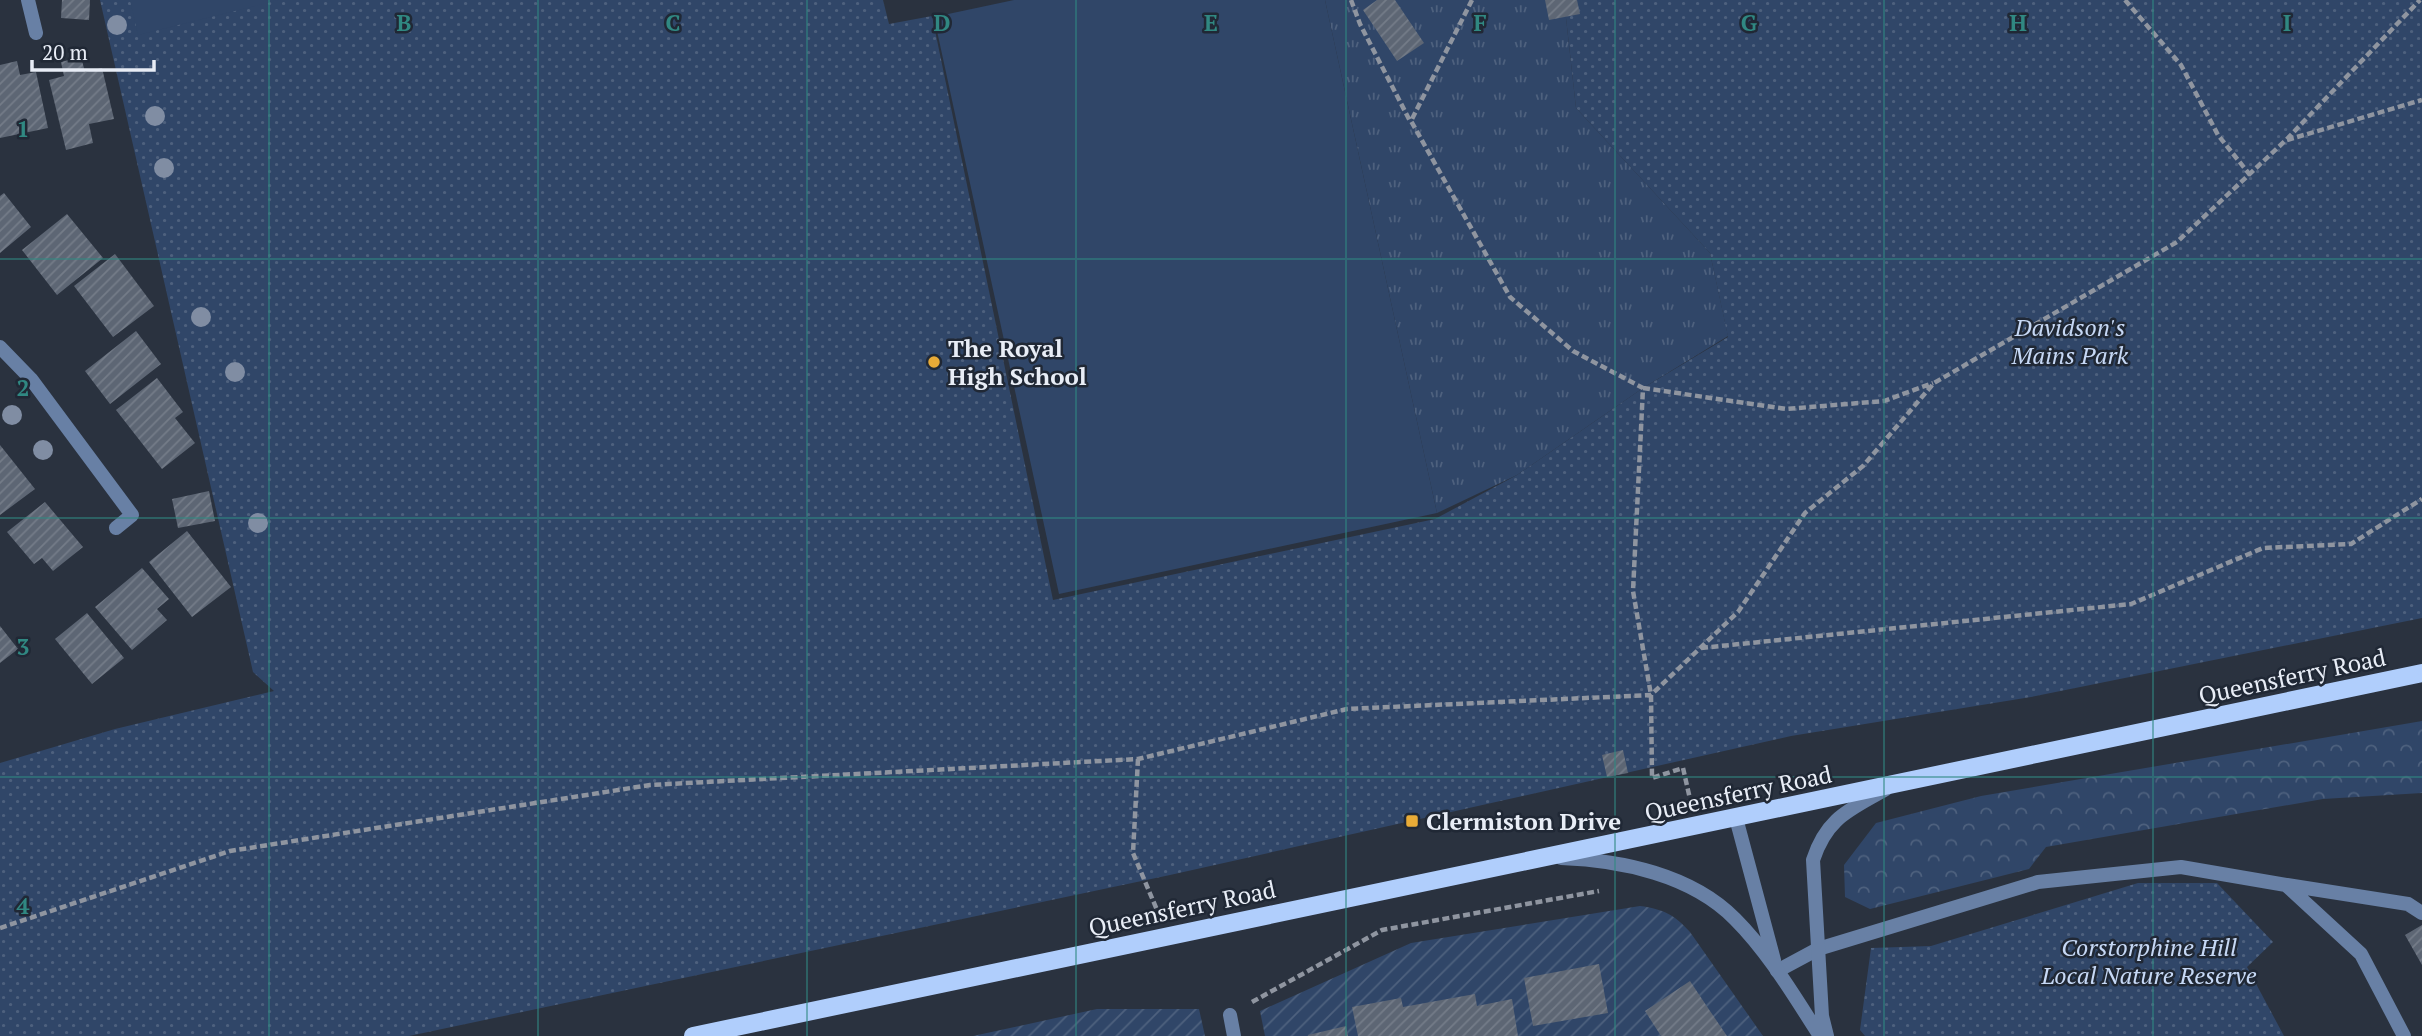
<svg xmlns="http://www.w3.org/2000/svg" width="2422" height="1036" font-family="'PT Serif',serif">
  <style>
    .grass { fill: url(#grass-tufts) }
    .forest { fill: url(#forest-crowns) }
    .park { fill: url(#park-dots) }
    .garden { fill: url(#garden-furrows) }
    .pitch { fill: #304668 }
    .building { fill: url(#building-hatch) }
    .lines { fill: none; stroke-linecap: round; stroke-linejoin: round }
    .path { stroke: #8f95a0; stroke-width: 4.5; stroke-dasharray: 7 3.5; stroke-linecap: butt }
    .service { stroke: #6880a5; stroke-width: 14 }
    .minor { stroke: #6880a5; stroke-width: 14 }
    .tertiary { stroke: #6880a5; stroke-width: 14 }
    .primary { stroke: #b0cefc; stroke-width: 18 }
    .tree { fill: #808da3 }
    .grid { fill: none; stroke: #308882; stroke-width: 2; stroke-opacity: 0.55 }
    .poi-dot { fill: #e8ab37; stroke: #202835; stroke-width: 2.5 }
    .labels { text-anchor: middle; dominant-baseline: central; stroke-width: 5; stroke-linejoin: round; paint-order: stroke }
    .park-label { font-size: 24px; font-style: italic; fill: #c6d8f5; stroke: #202835 }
    .poi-label { font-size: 24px; font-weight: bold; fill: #e8edf6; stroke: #202835; text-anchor: start }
    .street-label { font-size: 24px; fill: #e8edf6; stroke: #202835 }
    .grid-label { font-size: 23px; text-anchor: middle; font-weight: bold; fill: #308882; stroke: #202835; stroke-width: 5; stroke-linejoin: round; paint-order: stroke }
  </style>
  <defs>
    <pattern id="grass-tufts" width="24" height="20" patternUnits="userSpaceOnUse" patternTransform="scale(1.75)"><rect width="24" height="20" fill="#304668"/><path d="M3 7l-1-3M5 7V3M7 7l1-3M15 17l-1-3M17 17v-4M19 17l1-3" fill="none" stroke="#4e617e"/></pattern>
    <pattern id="forest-crowns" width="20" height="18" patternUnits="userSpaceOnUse" patternTransform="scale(1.75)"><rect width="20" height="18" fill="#304668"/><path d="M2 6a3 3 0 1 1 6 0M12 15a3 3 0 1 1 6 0" fill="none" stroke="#4e617e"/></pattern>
    <pattern id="park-dots" width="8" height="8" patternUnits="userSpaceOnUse" patternTransform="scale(1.75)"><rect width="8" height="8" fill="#304668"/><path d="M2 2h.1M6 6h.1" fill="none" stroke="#4e617e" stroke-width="1.8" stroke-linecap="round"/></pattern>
    <pattern id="garden-furrows" width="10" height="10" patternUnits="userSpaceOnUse" patternTransform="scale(1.75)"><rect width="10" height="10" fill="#304668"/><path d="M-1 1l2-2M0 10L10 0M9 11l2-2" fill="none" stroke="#4e617e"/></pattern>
    <pattern id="building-hatch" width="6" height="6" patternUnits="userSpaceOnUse" patternTransform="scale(1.75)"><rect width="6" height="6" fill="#5d6674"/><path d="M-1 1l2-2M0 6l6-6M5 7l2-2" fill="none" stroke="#747c88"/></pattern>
  </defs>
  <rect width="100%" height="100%" fill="#2a323f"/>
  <path class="grass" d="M 1325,0 L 1564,0 L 1576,108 L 1710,253 L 1728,336 L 1643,388 L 1517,475 L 1437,513 Z"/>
  <path class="forest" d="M 2422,721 L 2422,793 L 2323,799 L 2046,847 L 2029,869 L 1870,909 L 1845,897 L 1844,865 L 1876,823 L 1981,796 Z"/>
  <path class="park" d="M 100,0 L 883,0 L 889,24 L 932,16 L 1053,600 L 1435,519 L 1517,475 L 1643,388 L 1728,337 L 1710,253 L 1576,108 L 1564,0 L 2422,0 L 2422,618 L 2031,697 L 1791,736 L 1170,875 L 409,1036 L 0,1036 L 0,763 L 115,729 L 274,691 L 253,672 Z
    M 2138,883 L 2217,883 L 2273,942 L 2247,967 L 2284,1036 L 1865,1036 L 1860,1030 L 1871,948 L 1931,946 Z"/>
  <path class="garden" d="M 1640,906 C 1663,909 1675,915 1690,932 L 1763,1036 L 1265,1036 L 1260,1011 L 1411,943 Z
    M 1097,1009 L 1199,1009 L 1205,1036 L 973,1036 Z"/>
  <path class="pitch" d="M 130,0 L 279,0 L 138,35 Z
    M 1014,0 L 1325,0 L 1437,513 L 1059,594 L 934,17 Z"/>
  <path class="building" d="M 62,0 L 90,0 L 89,20 L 61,18 Z
    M 1377,0 L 1395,0 L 1424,43 L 1397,61 L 1363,10 Z
    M 1545,0 L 1577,0 L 1580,14 L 1549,20 Z
    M 81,57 L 85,72 L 102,68 L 114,119 L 89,124 L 93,143 L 66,150 L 49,80 L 64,76 L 61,62 Z
    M 17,61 L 20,75 L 36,72 L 48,128 L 0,138 L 0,65 Z
    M 4,193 L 31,227 L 0,253 L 0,196 Z
    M 67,214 L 103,258 L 57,295 L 22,250 Z
    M 115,254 L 154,306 L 113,337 L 74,286 Z
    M 136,331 L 161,364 L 110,404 L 85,371 Z
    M 157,378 L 183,412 L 175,418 L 195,443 L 162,469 L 116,410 Z
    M 0,445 L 35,489 L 0,515 Z
    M 209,491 L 215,521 L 178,528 L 172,499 Z
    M 45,502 L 83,547 L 53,571 L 42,558 L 34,564 L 7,532 Z
    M 187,531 L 231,587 L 192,617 L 149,562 Z
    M 142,568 L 169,599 L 157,609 L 167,620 L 132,650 L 95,607 Z
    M 87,613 L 124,658 L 92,684 L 55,639 Z
    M 0,626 L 18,649 L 0,663 Z
    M 1623,750 L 1628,773 L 1607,777 L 1602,755 Z
    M 2422,925 L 2422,965 L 2405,935 Z
    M 1599,964 L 1608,1013 L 1533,1026 L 1524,978 Z
    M 1690,981 L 1710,1011 L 1727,1036 L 1661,1036 L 1645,1011 Z
    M 1475,994 L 1477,1006 L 1512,999 L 1518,1036 L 1358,1036 L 1352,1007 L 1401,998 L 1403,1007 Z
    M 1346,1026 L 1348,1036 L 1308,1036 L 1308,1035 Z"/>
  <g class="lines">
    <path class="path" d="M 1351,0 L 1360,24 L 1410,121
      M 1472,0 L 1411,121 L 1510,297 L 1573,351 L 1643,388 L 1633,591 L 1651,695 L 1652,778 L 1683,768 L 1690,799
      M 2125,0 L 2181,65 L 2218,135 L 2250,175
      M 2287,140 L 2422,100
      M 1643,388 L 1786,409 L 1884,401 L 1933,383
      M 1701,648 L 2131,604 L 2263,548 L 2351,544 L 2422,499
      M 1138,759 L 1133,853 L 1157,910
      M 0,928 L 230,851 L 650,785 L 1138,759 L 1347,709 L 1651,695 L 1738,612 L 1805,513 L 1863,466 L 1934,383 L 2177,242 L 2286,140 L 2420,0
      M 1252,1002 L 1382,930 L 1599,891"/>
    <path class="service" d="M 2287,885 L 2408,904 L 2422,913
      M 1777,971 L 1818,949 L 2038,882 L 2181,867 L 2286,885 L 2361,954 L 2404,1036"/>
    <path class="minor" d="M 28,0 L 36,33
      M 0,347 L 31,379 L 132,515 L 116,528
      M 1230,1015 L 1234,1036"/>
    <path class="tertiary" d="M 1736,818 L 1774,960
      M 1561,858 C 1621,860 1692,875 1735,919 C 1769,953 1794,996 1820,1036
      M 1827,1036 L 1822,1016 L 1813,860 C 1827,817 1850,810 1886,789"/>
    <path class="primary" d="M 693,1036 L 2422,673"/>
  </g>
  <g class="tree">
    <circle cx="117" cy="25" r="10"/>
    <circle cx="155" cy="116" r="10"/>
    <circle cx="164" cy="168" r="10"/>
    <circle cx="201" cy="317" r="10"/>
    <circle cx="235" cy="372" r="10"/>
    <circle cx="12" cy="415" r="10"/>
    <circle cx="43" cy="450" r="10"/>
    <circle cx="258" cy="523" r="10"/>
  </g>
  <path class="grid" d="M 269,0 L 269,1036M 538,0 L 538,1036M 807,0 L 807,1036M 1076,0 L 1076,1036M 1346,0 L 1346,1036M 1615,0 L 1615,1036M 1884,0 L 1884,1036M 2153,0 L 2153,1036M 0,259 L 2422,259M 0,518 L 2422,518M 0,777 L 2422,777"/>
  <g class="poi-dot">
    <circle cx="934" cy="362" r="7"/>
    <rect x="1405" y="814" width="14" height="14" rx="3.5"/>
  </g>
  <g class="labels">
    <g class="park-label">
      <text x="2070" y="327">Davidson's<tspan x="2070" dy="28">Mains Park</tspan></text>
      <text x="2149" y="947">Corstorphine Hill<tspan x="2149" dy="28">Local Nature Reserve</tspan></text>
    </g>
    <g class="poi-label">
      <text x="948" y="348">The Royal<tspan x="948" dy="28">High School</tspan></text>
      <text x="1426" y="821">Clermiston Drive</text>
    </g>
    <g class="street-label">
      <text transform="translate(2292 676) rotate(-12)">Queensferry Road</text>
      <text transform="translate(1738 793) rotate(-12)">Queensferry Road</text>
      <text transform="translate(1182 908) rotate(-12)">Queensferry Road</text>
    </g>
  </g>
  <g class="grid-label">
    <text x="404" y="31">B</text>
    <text x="673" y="31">C</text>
    <text x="942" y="31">D</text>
    <text x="1211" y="31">E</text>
    <text x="1480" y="31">F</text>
    <text x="1749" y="31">G</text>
    <text x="2018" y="31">H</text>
    <text x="2287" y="31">I</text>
    <text x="23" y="137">1</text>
    <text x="23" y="396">2</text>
    <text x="23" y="655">3</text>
    <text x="23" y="914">4</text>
  </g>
  <path d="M32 60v10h122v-10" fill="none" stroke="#e8edf6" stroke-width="3.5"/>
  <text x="42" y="60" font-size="21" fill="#e8edf6" stroke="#202835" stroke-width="5" paint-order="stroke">20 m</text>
</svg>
